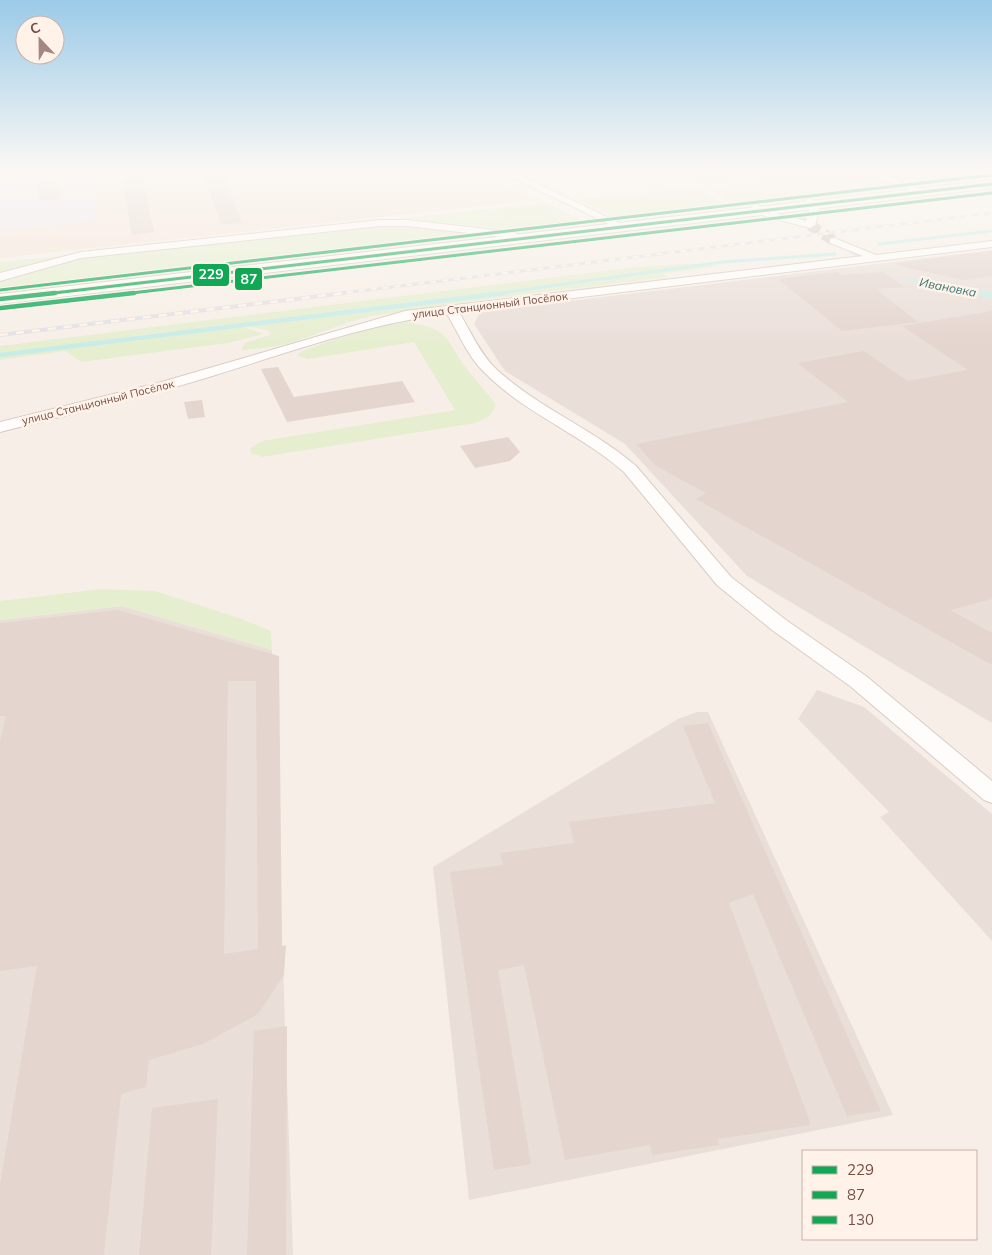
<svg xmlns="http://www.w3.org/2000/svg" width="992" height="1255" font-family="Mulish,sans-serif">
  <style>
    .residential { fill: #f5e4d8 }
    .industrial { fill: #eaded8 }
    .education { fill: #f0e5f1 }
    .green { fill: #e6eed0 }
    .water { fill: #c7ece8 }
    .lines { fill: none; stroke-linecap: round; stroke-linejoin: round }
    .stream-far1 { stroke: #c7ece8; stroke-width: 3 }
    .stream { stroke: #c7ece8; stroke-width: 4.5 }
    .building { fill: #e4d5ce; fill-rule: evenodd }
    .street-tunnel { stroke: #d7c7be; stroke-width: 11; stroke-dasharray: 11 5.5; stroke-linecap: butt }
    .street-casing { stroke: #d9cbc5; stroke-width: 2 }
    .secondary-casing { stroke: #d8cac3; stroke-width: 2 }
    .street { fill: #fefdfb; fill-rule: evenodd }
    .secondary { fill: #fefdfb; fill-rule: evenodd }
    .rail-far1-casing { stroke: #e3e1e4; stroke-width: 3 }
    .rail-casing { stroke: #e3e1e4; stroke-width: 4 }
    .rail-far1 { stroke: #fff3e9; stroke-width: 2; stroke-dasharray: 6; stroke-linecap: butt }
    .rail { stroke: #fff3e9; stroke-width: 2.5; stroke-dasharray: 8; stroke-linecap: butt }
    .bus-1-far1-casing { stroke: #fff3e9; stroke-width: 5 }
    .bus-1-casing { stroke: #fff3e9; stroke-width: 7 }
    .bus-2-far1-casing { stroke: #fff3e9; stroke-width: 5 }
    .bus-2-casing { stroke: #fff3e9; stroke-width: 7 }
    .bus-3-casing { stroke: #fff3e9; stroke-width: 5 }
    .bus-1-far1 { stroke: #10a855; stroke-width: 3 }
    .bus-1 { stroke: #10a855; stroke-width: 4.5 }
    .bus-2-far1 { stroke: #10a855; stroke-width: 3 }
    .bus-2 { stroke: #10a855; stroke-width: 4.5 }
    .bus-3 { stroke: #10a855; stroke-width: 3 }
    .labels { text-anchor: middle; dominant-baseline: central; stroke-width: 5; stroke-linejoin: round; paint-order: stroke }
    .far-street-label { font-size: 11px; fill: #784f45; stroke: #fff3e9 }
    .far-water-label { font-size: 12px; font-style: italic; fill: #357778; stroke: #fff3e9 }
    .line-badge { stroke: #fff3e9; stroke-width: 2 }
    .badge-label { font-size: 14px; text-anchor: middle; font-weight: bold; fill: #fff }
  </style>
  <rect width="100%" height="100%" fill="#f7efe7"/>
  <path class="residential" d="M 0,171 L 475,171 L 538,200 L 0,258 Z"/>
  <path class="industrial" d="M 992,250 L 992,723 L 747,576 L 625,444 L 505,371 L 474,324 L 480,312 Z
    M 122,606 L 272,650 L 293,1255 L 0,1255 L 0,620 Z
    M 817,690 L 864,707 L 992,814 L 992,941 L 880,817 L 889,812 L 798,719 Z
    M 697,712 L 708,712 L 893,1115 L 469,1200 L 433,867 L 678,719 Z"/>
  <path class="education" d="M 91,173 L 98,220 L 0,231 L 0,183 Z"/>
  <path class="green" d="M 683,171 L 813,171 L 704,184 Z
    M 849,171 L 857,171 L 902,188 L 738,207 L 710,188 Z
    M 874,171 L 992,171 L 992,173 L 982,177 L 919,184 Z
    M 698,187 L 729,208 L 629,219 L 613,216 L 576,200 Z
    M 547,203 L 581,221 L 503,229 L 401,218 Z
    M 397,225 L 484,235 L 0,291 L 0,280 L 72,259 Z
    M 70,255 L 0,275 L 0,262 Z
    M 682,264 L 713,264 L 716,266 L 663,274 L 667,277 C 569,290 470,299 373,316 C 345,321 320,334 293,342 C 277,347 258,349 241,350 L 245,343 L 270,335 L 269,331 C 241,322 214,327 186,330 C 123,336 62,347 0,354 L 0,346 L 629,268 Z
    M 408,322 C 452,331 443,336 466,368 C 476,381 487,392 496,405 L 490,416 L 476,423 L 262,457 L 251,453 L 250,448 L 262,441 L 455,410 L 414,342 L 308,359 L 298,356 L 300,352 C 334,339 372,326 408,322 Z
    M 243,327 L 264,334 L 228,343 L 81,362 L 65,351 L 0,360 L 0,357 L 69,346 Z
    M 101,589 L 155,591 L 239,618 L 271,631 L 272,650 L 122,606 L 0,620 L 0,601 Z"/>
  <path class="water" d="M 904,278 L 948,285 L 950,284 L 992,293 L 992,299 L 948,287 L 903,280 Z"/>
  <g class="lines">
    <path class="stream-far1" d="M 702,171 L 721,182
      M 796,216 L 804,220
      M 879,244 L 992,231
      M 845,247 L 859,257
      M 494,294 L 723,262 L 835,254"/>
    <path class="stream" d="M 0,355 L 504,293"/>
  </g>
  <path class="building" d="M 202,171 L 222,171 L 242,223 L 221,225 Z
    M 142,176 L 154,232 L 132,235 L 122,178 Z
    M 58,181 L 61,199 L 40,201 L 37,183 Z
    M 992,251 L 992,276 L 962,280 L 897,265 L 897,263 Z
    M 837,272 L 841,275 L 883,272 L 904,287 L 876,289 L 918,322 L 842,331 L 778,279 Z
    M 992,311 L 992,599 L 950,610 L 992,633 L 992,665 L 696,499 L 706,493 L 656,466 L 636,444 L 848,402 L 797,363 L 864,351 L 908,381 L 968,370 L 902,326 Z
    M 278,367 L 294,397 L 402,381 L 415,402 L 287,422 L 261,369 Z
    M 202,400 L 205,417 L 188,419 L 184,402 Z
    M 508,437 L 520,452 L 510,461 L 475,468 L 460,446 Z
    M 118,610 L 279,656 L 282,946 L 286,945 L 284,975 L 258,1014 L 203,1044 L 149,1060 L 146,1087 L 121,1094 L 104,1255 L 0,1255 L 0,1185 L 37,966 L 0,971 L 0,741 L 6,716 L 0,716 L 0,623 ZM 228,681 L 256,681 L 258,949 L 224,954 Z
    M 708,723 L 881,1111 L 847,1116 L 753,894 L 729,903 L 811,1125 L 717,1139 L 719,1145 L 652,1155 L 650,1145 L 565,1160 L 524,965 L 498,970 L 531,1164 L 494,1170 L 450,872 L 503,865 L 500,853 L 574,843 L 569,822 L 715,803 L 683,726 Z
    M 287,1026 L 286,1255 L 247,1255 L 254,1031 Z
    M 218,1099 L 211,1255 L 139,1255 L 152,1108 Z"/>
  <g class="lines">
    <path class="street-tunnel" d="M 810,225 L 834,241"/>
    <g class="street-casing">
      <path id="street" d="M 499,171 L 511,171 L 628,227 L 627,229 L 619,229 Z
        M 861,171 L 874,171 L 930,192 L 921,194 Z
        M 810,198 L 821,205 L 815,225 L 810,228 L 764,216 L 751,207 L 756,204 L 772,212 L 806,221 L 810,206 L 805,201 Z
        M 380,220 L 407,220 L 513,232 L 519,235 L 513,238 L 407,226 L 380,226 L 81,258 L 0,281 L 0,273 L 81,252 Z
        M 834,238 L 876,255 L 992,241 L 992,247 L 459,312 C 469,329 480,353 494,367 C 536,407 592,428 636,466 L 731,577 L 786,620 L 866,676 L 992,781 L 992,803 L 984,800 L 850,686 L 772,630 L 717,585 L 624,472 C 581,434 524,413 484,372 C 468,357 458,332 447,314 C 365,324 287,353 209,377 C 140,398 70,414 0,432 L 0,422 L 158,383 L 405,311 L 863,256 L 830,243 L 830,239 Z"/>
    </g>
    <g class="secondary-casing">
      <path id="secondary" d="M 992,180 L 992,188 L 0,304 L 0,294 Z"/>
    </g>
    <use href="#street" class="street"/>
    <use href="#secondary" class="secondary"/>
    <g class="rail-far1-casing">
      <path id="rail-far1" d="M 335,294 L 992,213"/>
    </g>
    <g class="rail-casing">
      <path id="rail" d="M 0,335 L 345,293"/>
    </g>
    <use href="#rail-far1" class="rail-far1"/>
    <use href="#rail" class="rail"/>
    <g class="bus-1-far1-casing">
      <path id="bus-1-far1" d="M 45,294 L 992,184"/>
    </g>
    <g class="bus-1-casing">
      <path id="bus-1" d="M 0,299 L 55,293"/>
    </g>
    <g class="bus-2-far1-casing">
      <path id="bus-2-far1" d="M 123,294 L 992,193"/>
    </g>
    <g class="bus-2-casing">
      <path id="bus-2" d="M 1,308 L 134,293"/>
    </g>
    <g class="bus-3-casing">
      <path id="bus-3" d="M 0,290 L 991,175"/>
    </g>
    <use href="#bus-1-far1" class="bus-1-far1"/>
    <use href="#bus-1" class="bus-1"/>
    <use href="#bus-2-far1" class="bus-2-far1"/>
    <use href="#bus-2" class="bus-2"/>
    <use href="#bus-3" class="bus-3"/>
  </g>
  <linearGradient id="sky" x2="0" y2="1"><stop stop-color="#9bcae8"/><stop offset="0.49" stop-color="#fbf8f4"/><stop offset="1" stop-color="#fbf8f4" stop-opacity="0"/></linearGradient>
  <rect width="992" height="346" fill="url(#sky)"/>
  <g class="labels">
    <g class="far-street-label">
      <text transform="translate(490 305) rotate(-7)">улица Станционный Посёлок</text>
      <text transform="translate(98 402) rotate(-14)">улица Станционный Посёлок</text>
    </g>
    <g class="far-water-label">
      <text transform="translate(948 287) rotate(11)">Ивановка</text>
    </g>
  </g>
  <g class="line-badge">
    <rect x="192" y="263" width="38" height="24" rx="5" fill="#10a855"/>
    <rect x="234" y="267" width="29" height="24" rx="5" fill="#10a855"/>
  </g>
  <g class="badge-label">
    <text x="211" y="279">229</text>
    <text x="249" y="284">87</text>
  </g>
  <rect x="802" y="1150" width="175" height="90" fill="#fff3e9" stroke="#c9b1a7"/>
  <rect x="812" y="1166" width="25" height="8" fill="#10a855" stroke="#c9b1a7"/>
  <text x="847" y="1175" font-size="15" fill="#784f45">229</text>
  <rect x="812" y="1191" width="25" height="8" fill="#10a855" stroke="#c9b1a7"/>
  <text x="847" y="1200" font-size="15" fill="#784f45">87</text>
  <rect x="812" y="1216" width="25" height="8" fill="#10a855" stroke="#c9b1a7"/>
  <text x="847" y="1225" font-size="15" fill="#784f45">130</text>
  <g transform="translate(40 40) rotate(338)"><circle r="24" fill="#fff3e9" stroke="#c9b1a7"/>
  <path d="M0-4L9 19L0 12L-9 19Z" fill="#a4877e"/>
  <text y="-8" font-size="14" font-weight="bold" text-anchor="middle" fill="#784f45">С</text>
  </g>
</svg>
